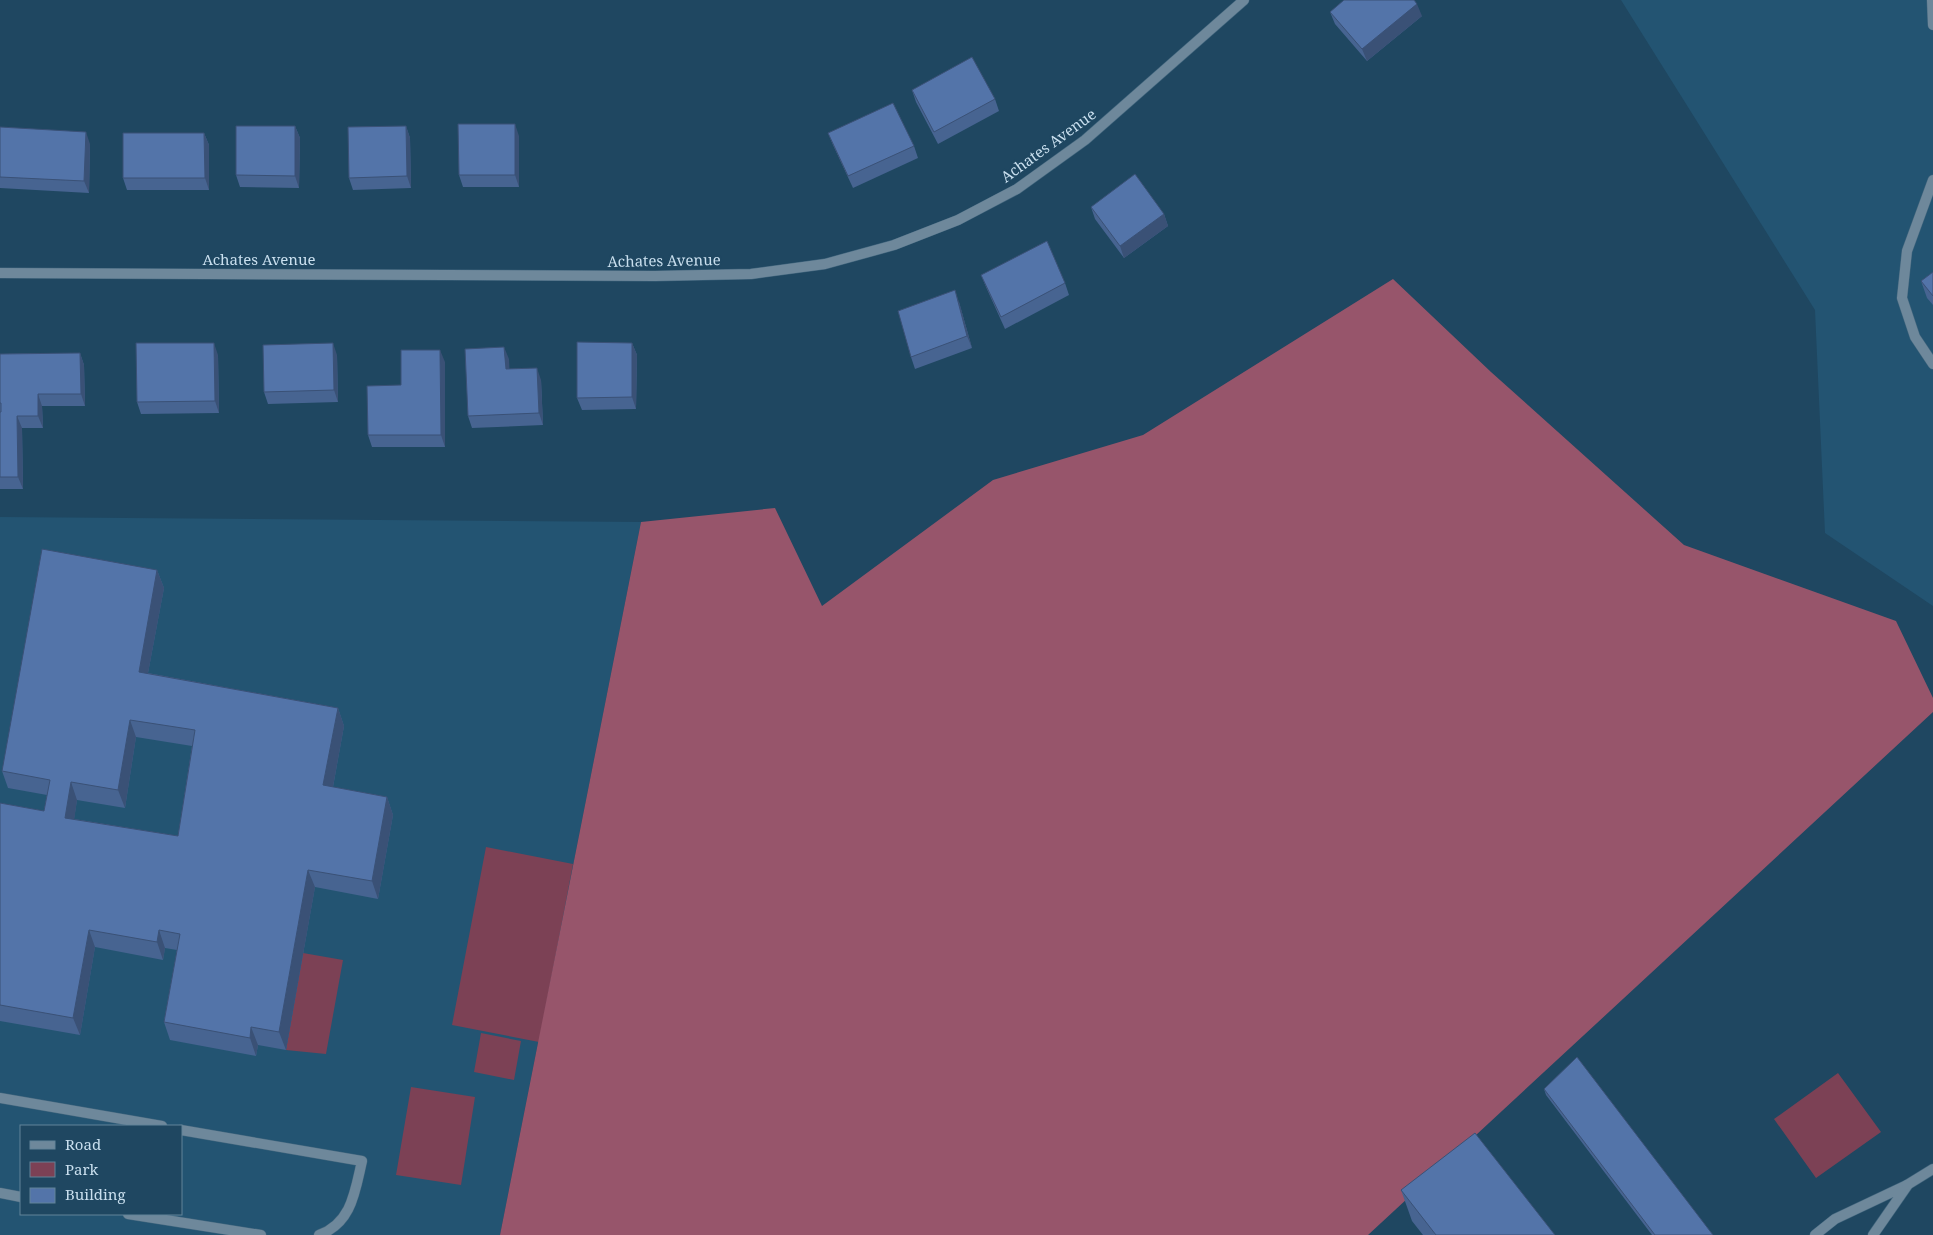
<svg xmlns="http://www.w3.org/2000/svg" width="1933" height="1235" font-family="'Noto Serif',serif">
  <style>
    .built { fill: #235472; fill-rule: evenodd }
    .green { fill: #7c4155 }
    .forest { fill: #97556b }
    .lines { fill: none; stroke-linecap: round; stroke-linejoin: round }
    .service-casing { stroke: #41657d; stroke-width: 11 }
    .minor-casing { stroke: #41657d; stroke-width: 11 }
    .service { stroke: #6e889b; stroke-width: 10 }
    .minor { stroke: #6e889b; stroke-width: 10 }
    .wall { fill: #476491; fill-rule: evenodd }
    .shaded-wall { fill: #3a5176 }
    .building { fill: #5374a9; stroke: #3a5176; fill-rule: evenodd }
    .labels { text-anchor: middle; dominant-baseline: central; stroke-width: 4.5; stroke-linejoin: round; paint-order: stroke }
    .street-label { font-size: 15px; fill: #c9dfee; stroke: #1f4761 }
  </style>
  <rect width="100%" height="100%" fill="#1f4761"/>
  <path class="built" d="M 1621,0 L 1933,0 L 1933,606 L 1825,533 L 1815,310 Z
    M 0,517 L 641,522 L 500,1235 L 0,1235 ZM 21,1126 L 181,1126 L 181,1214 L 21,1214 Z"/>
  <path class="green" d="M 486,847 L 573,864 L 539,1042 L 452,1025 Z
    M 303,953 L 343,960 L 326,1054 L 286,1050 Z
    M 481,1033 L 521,1041 L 514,1080 L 474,1072 Z
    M 1838,1073 L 1881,1132 L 1816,1178 L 1774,1119 Z
    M 411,1087 L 475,1097 L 461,1185 L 396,1175 Z"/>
  <path class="forest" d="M 1393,279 L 1491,372 L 1684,545 L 1896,621 L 1933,698 L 1933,712 L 1368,1235 L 500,1235 L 641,522 L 775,508 L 822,606 L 993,480 L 1143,435 Z"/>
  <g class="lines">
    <g class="service-casing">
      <path id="service" d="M 1932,0 L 1933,25
        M 1933,180 L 1907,251 L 1902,298 L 1915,337 L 1933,364
        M 0,1098 L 162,1126
        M 181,1130 L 362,1161 C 355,1191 352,1223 319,1235
        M 0,1193 L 21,1197
        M 128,1214 L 261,1235
        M 1815,1235 L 1835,1219 L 1907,1185
        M 1873,1235 L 1907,1186"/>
    </g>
    <g class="minor-casing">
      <path id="minor" d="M 0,273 L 655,276 L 751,274 L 825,264 L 894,245 L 958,220 L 1017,189 L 1085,140 L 1244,0
        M 1907,1185 L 1933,1169"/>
    </g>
    <use href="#service" class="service"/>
    <use href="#minor" class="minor"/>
  </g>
  <path class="wall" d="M 1330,12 L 1422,16 L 1367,61 L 1335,24 Z
    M 912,90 L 995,99 L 999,111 L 938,144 L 916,102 Z
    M 295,126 L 300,138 L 299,188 L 240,187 L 236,175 Z
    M 406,126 L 410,138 L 411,188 L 353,190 L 349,178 Z
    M 0,127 L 90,144 L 89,193 L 0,188 Z
    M 204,133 L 209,145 L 209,190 L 127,190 L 123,178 Z
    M 828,133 L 914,146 L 918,158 L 853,188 L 833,145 Z
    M 519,136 L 519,187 L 463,187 L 459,175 Z
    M 1091,207 L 1164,214 L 1168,226 L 1124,258 L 1095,219 Z
    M 1933,272 L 1933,305 L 1927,298 L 1921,281 Z
    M 981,275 L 1065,283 L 1069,295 L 1005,329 L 986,287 Z
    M 959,302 L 972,348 L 915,369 L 911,357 Z
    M 632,343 L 637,355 L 636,409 L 582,410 L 577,398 Z
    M 80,353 L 84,365 L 85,406 L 42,406 L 43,428 L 22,428 L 23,489 L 0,489 L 0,354 Z
    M 218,355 L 219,413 L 141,414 L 137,402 Z
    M 337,355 L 338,402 L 268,404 L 264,392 Z
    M 509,359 L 509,369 L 541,380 L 543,425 L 472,428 L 468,416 Z
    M 445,362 L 445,447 L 372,447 L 368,435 L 401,385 Z
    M 157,570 L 164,588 L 148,673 L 338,708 L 344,726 L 333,787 L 387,797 L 393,815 L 378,899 L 315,887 L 286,1050 L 258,1045 L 256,1056 L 170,1040 L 164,1022 L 177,950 L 165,948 L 163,960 L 95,947 L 80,1035 L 0,1021 L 0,803 L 44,811 L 47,795 L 8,788 L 2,771 ZM 136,737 L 192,746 L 178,836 L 74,819 L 77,800 L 125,808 Z
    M 1544,1089 L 1713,1235 L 1652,1235 L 1546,1095 Z
    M 1401,1190 L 1555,1235 L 1423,1235 L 1412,1221 Z"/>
  <path class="shaded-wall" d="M 1417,4 L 1422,16 L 1367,61 L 1362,49 Z
    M 515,124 L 519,136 L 519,187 L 515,175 Z
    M 295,126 L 300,138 L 299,188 L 295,176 Z
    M 406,126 L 410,138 L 411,188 L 407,176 Z
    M 86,132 L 90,144 L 89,193 L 84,181 Z
    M 204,133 L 209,145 L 209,190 L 205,178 Z
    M 1164,214 L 1168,226 L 1124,258 L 1120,246 Z
    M 955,290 L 959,302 L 972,348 L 967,336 Z
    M 214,343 L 218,355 L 219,413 L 215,401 Z
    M 333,343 L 337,355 L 338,402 L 334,390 Z
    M 632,343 L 637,355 L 636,409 L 632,397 Z
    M 504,347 L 509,359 L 510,381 L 506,369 Z
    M 440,350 L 445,362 L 445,447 L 441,435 Z
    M 80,353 L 84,365 L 85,406 L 81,394 Z
    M 537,368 L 541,380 L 543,425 L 539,413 Z
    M 38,394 L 42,406 L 43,428 L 38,416 Z
    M 17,416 L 22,428 L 23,489 L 18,477 Z
    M 157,570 L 164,588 L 145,689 L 139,672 Z
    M 338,708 L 344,726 L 330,803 L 323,785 Z
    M 130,720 L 136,737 L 125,808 L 118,790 Z
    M 71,782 L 77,800 L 72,835 L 65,818 Z
    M 387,797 L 393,815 L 378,899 L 372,881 Z
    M 308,870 L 315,887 L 286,1050 L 279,1032 Z
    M 89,930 L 95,947 L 80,1035 L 73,1018 Z
    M 159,930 L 165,948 L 163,960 L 157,942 Z
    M 251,1027 L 258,1045 L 256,1056 L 250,1038 Z"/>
  <path class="building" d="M 1344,0 L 1414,0 L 1417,4 L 1362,49 L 1330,12 Z
    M 972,57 L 995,99 L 934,132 L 912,90 Z
    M 893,103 L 914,146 L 848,176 L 828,133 Z
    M 458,124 L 515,124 L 515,175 L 459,175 Z
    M 236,126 L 295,126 L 295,176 L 236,175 Z
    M 406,126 L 407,176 L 349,178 L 348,127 Z
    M 0,127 L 86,132 L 84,181 L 0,177 Z
    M 123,133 L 204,133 L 205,178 L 123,178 Z
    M 1135,174 L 1164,214 L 1120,246 L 1091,207 Z
    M 1047,241 L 1065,283 L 1001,317 L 981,275 Z
    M 1933,272 L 1933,296 L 1921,281 Z
    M 955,290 L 967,336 L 911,357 L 898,311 Z
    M 577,342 L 632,343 L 632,397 L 577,398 Z
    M 136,343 L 214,343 L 215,401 L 137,402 Z
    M 333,343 L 334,390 L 264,392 L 263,345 Z
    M 504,347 L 506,369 L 537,368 L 539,413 L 468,416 L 465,349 Z
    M 401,350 L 440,350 L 441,435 L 368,435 L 367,386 L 401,385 Z
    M 80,353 L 81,394 L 38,394 L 38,416 L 17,416 L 18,477 L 0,477 L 0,412 L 1,412 L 1,403 L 0,403 L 0,354 Z
    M 42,549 L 157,570 L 139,672 L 338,708 L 323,785 L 387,797 L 372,881 L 308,870 L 279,1032 L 251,1027 L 250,1038 L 164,1022 L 180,934 L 159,930 L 157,942 L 89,930 L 73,1018 L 0,1005 L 0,803 L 44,811 L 50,780 L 2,771 ZM 130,720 L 195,730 L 178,836 L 65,818 L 71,782 L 118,790 Z
    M 1577,1057 L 1713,1235 L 1655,1235 L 1544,1089 Z
    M 1475,1133 L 1555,1235 L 1436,1235 L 1401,1190 Z"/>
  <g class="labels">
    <g class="street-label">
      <text transform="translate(1048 145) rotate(-36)">Achates Avenue</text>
      <text x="259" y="259">Achates Avenue</text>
      <text transform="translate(664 260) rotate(-1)">Achates Avenue</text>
    </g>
  </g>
  <rect x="20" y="1125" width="162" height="90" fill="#1f4761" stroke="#638499"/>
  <rect x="30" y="1141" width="25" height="8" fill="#6e889b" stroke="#638499"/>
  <text x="65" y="1150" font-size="15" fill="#c9dfee">Road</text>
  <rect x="30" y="1162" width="25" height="15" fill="#7c4155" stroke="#638499"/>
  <text x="65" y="1175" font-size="15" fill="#c9dfee">Park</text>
  <rect x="30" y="1188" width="25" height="15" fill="#5374a9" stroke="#638499"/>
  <text x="65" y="1200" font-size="15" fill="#c9dfee">Building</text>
</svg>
